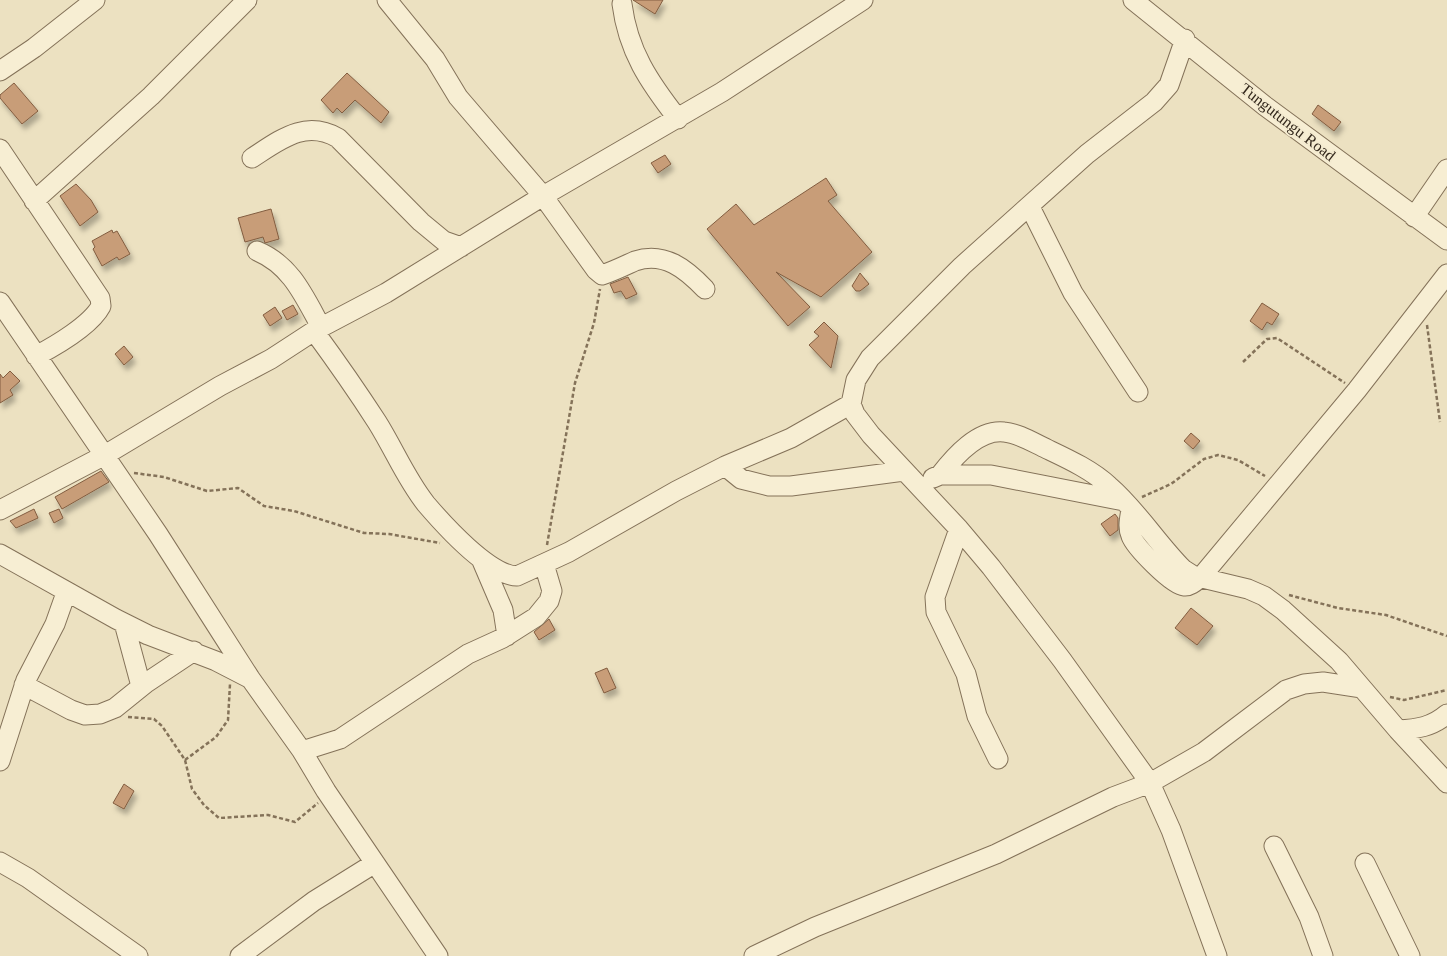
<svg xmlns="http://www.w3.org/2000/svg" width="1447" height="956" font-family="'Times New Roman',serif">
	<defs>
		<filter id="shadow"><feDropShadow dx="3" dy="5.5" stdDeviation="2.5" flood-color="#0004"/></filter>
	</defs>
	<rect width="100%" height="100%" fill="#ece1c1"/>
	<path fill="#c89d78" stroke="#825d40" filter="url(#shadow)" d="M633 0H663L655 14Z
		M347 73 389 112 381 123 355 100 342 113 337 108 333 113 321 100Z
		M14 83 38 111 22 124 0 98V95Z
		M1318 105 1341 122 1334 131 1312 114Z
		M665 155 671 164 658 173 651 163Z
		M826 178 837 195 828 201 872 252 821 297 776 272 810 307 788 326 707 229 736 204 754 225Z
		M76 184 91 200 98 212 80 226 60 196Z
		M271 209 279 239 265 243 263 237 245 242 238 218Z
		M112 230 113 233 117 231 130 254 119 260 117 257 102 266 93 249 95 247 92 241Z
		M860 273 869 284 860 291H856L852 286Z
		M628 277 637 294 626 299 621 291 614 293 610 284Z
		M1262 303 1279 314 1272 325 1267 322 1262 330 1250 321Z
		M293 305 298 314 287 320 282 311Z
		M275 307 282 318 270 326 263 315Z
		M824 322 838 336 831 368 809 345 819 336 814 332Z
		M124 346 133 357 124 365 115 354Z
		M10 371 20 381 10 390 13 395 0 403V374L3 378Z
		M1191 433 1200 441 1193 449 1184 441Z
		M101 471 109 482 62 509 55 497Z
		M34 509 38 518 16 528 10 521Z
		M59 509 63 518 54 523 49 513Z
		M1115 514 1118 518V530L1110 536 1101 524Z
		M1191 608 1213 626 1197 645 1175 628Z
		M549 619 555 630 539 640 534 632Z
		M607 668 616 688 604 693 595 673Z
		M124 784 134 791 124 809 113 803Z"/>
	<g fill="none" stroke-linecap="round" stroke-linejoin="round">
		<g stroke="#847259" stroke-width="21">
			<path id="minor" d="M387 0 435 59 458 97 543 196 596 270 602 275C614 271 624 266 635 261 664 251 686 269 705 289
				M1133 0 1265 106 1447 240
				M622 4C628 51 649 82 678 119
				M1185 39 1169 85 1154 102 1087 154 962 266 870 358 856 380 851 404 855 414 871 435 959 529 991 567 1062 660 1150 783 1171 830 1217 956
				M0 71 34 48 95 0
				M0 149 100 298 101 306C91 325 55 346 36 356
				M252 158C280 140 305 119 338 138L421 222 444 241 461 247
				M34 201 151 96 247 0
				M1030 207 1073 293 1138 392
				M1414 217 1447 169
				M257 251C291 265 304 296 321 327
				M0 302 158 534 250 678 302 751 326 791 438 956
				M314 331C336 361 357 391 377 422 394 449 406 479 426 504 444 525 489 575 517 576L569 552 676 491 725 466 791 438 851 404
				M725 466 741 479 769 486H791L904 471
				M940 475C954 457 978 429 1004 432 1018 433 1034 443 1047 449 1068 459 1092 470 1109 486 1137 510 1157 543 1183 569L1194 576 1248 589 1264 596 1283 610 1339 661 1398 730 1447 783
				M933 478 940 475H991L1124 501
				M1131 509C1130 517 1127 527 1131 536 1135 547 1172 585 1184 586 1190 587 1196 581 1201 577L1357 390 1447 274
				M0 510 105 455 220 386 271 359 314 331 386 293 543 196 722 92 863 0
				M959 529 935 597 936 612 966 674 977 716 998 759
				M0 554 116 619 148 635 216 661 249 678
				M482 561 503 610 507 636
				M124 623 141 686
				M24 685 71 710 85 715 100 714 115 708 146 683 194 651
				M1398 730C1417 729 1432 727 1447 714
				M302 751 340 739 468 654 503 638 536 617 549 601 552 591 544 564
				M0 761 26 680 55 624 66 593
				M1274 846 1309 917 1323 956
				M0 862 28 878 138 956
				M1365 863 1410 956
				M240 956 314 901 375 863
				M754 956 815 927 996 854 1113 797 1150 783 1204 752 1286 690 1304 684 1323 682 1362 688"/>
		</g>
		<path stroke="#847259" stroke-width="2.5" stroke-dasharray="4 2.5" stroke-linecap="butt" d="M1427 325 1440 422
			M1243 362 1267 339 1277 338 1345 383
			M134 473 164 477 207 491 238 488 264 506 294 511 364 533 389 534 440 543
			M1142 497 1171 484 1204 459 1218 455 1238 460 1265 476
			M547 545 575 383 594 323 600 289
			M1289 595 1338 608 1386 615 1447 636
			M1390 697 1404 700 1447 690
			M128 717 154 719 162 726 185 760 192 789 204 805 219 818 268 815 295 822 318 803
			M185 760 216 737 228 720 230 684"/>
		<use href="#minor" stroke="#f7eed3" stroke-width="19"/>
	</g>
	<g text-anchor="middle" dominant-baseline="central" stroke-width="4" stroke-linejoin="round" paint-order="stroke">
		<g font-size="16" fill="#34291d" stroke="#f4ebd0">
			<text transform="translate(1288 122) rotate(38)">Tungutungu Road</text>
		</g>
	</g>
</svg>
